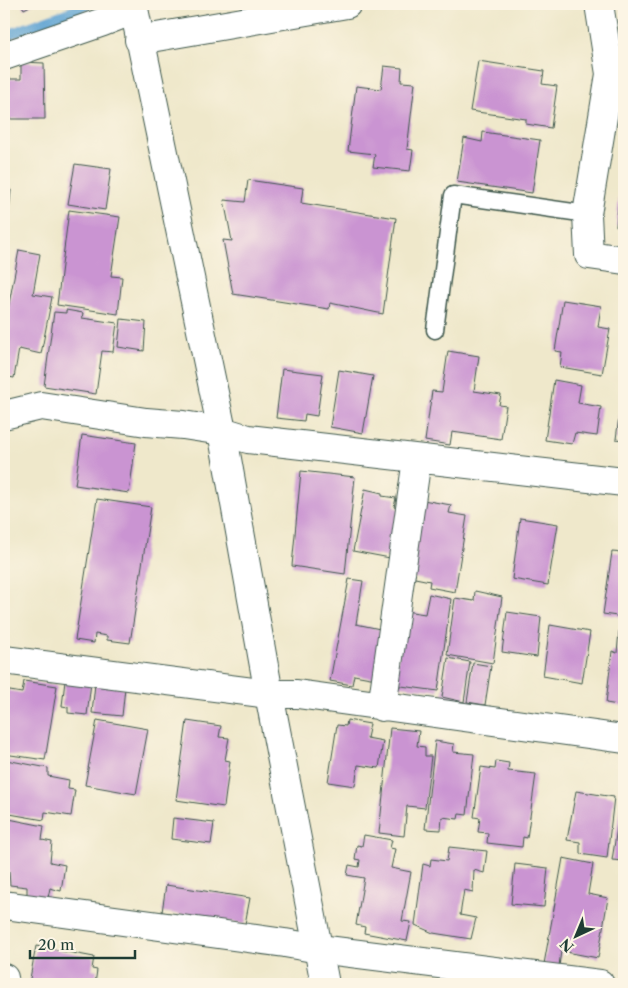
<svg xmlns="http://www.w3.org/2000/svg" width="628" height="988" font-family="'Libre Caslon Text',serif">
	<rect width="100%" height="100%" fill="#fcf5e5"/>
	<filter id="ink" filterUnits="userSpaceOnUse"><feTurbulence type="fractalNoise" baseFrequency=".02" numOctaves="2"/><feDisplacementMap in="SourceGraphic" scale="10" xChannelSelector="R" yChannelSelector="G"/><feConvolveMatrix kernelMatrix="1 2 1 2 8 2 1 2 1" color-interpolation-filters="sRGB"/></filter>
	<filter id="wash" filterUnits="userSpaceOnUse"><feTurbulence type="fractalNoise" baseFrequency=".0096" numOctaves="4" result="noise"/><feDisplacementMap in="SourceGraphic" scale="20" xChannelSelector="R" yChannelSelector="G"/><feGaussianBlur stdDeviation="1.12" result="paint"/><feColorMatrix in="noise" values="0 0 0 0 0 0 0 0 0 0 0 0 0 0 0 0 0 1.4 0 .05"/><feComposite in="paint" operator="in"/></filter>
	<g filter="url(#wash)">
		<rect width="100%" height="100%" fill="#efe8cb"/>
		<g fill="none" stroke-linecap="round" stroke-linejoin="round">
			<path stroke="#5da3d3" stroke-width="10" d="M4 36 86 6"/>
		</g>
		<g id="blocks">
			<path fill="#ca94d2" d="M21 4H34L24 9Z
				M478 61 544 71 542 84 557 86 551 128 526 124V119L470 111Z
				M21 62 44 63 45 119H4V79H21Z
				M384 66 402 68 401 82 415 83 407 149 413 150 410 171 373 167 375 154 348 151 356 86 381 89Z
				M483 132 540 140 532 193 457 182 464 138 482 142Z
				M75 164 111 169 105 210 68 204Z
				M622 171H624V227L616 226Z
				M248 180 303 188 301 203 396 218 383 314 330 303 329 309 233 294 223 240 232 241 224 200 245 202Z
				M4 189 11 190 8 224 4 223Z
				M69 210 120 217 111 276 122 277 118 314 57 305Z
				M19 250 40 254 33 294 52 297 41 354 19 349 14 378 4 376V331Z
				M563 300 601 306 598 327 610 329 602 374 560 367 562 352 555 351Z
				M66 310 83 313 82 318 117 323 113 352 102 351 96 394 44 386 54 312 66 313Z
				M121 319 146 322 144 351 118 347Z
				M448 351 479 356 474 391 501 395 499 405 506 406 501 439 452 432 450 445 425 441 432 391 442 392Z
				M282 369 323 374 317 416 305 414 304 421 276 418Z
				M339 370 373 376 363 433 330 427Z
				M554 380 581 385 578 403 601 407 597 436 575 433 572 444 545 440Z
				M623 387H624V440L616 439Z
				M82 435 136 443 129 493 75 485Z
				M301 471 355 477 345 574 292 566Z
				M365 489 382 493V496L396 498 394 507 400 509 390 558 353 551Z
				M97 499 151 507 130 643 107 640V636L95 634 94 643 75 640Z
				M423 500 451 505 449 513 467 516 455 592 429 587 430 581 410 577Z
				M520 518 558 524 548 585 512 579Z
				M612 552 624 553V617L603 614Z
				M349 579 363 581 356 624 380 629 376 679 354 675 352 685 330 681Z
				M475 591 502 597 493 663 447 655 455 598 474 601Z
				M429 594 451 599 438 691 394 685 405 611 425 614Z
				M507 612 541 617 537 657 502 652Z
				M550 625 590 632 582 683 543 676Z
				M619 631H624V706L606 703 612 651 617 653Z
				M448 658 470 662 464 702 442 697Z
				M473 663 491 666 485 705 467 702Z
				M24 681 57 686 45 760 4 754V690L22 693Z
				M65 681 91 683 87 715 68 713V707L62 706Z
				M95 684 125 688 122 716 92 713Z
				M97 720 148 729 136 794 85 785Z
				M347 720 370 724 367 738 383 741 379 768 358 765 355 786 328 782 337 725 346 726Z
				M187 721 221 726 219 737 229 738 225 760 230 761 224 807 176 800Z
				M390 728 419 731 417 746 425 747V756H431L425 808 407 806 404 836 379 833Z
				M435 741 454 744 453 752 474 754 467 815 459 814 458 819 442 817 441 830 425 829Z
				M6 760 48 768V776L69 780 68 789 75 790 71 816 45 812 44 820 4 813V770Z
				M496 761 509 763 508 771 536 774 527 838 523 837 522 847 487 843 488 833 478 832 480 818 474 817 481 767 495 769Z
				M623 790H624V861L612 860Z
				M576 791 614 797 607 858 580 854V842L567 840Z
				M4 818 44 826 42 840 52 842 50 862 65 865 61 891 50 888 48 898 27 895V887L10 885 9 871 4 867Z
				M173 818 214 823 211 844 171 839Z
				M364 835 392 840 390 848 395 849 391 868 411 872 402 921 411 922 407 941 364 933 365 927 356 925 364 878 347 875 349 865 359 867 360 860 355 859 357 845 362 846Z
				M449 847 487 851 484 873 474 870 473 892 464 890 460 915 476 918 471 939 433 933 415 925 423 864 430 866 431 859 447 861Z
				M563 858 593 864 588 894 608 898 598 958 561 951 559 966 544 964Z
				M515 864 548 868 544 907 511 904Z
				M166 885 250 898 245 924 162 912Z
				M36 946 94 957 92 969 97 970 95 984H29Z"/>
		</g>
	</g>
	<g filter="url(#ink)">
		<use href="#blocks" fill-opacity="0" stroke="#3e574b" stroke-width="1"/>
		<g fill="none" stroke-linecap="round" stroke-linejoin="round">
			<g stroke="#3e574b" stroke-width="19">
				<path id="lane" d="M435 330 453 195 587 214"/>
			</g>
			<g stroke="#3e574b" stroke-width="30">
				<path id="street" d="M599 4 610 74 587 214 589 255 624 260
					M4 56 103 22 134 10
					M4 415 41 406 146 422 183 425 222 431 248 439 624 482
					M4 660 269 694H297L624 739
					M382 707 417 459
					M4 905 285 943 319 949 600 984
					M4 978 5 984"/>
			</g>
			<g stroke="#3e574b" stroke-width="30">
				<path id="secondary" d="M133 4 222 431 269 694 325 984
					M139 40 347 4"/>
			</g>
			<use href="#lane" stroke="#fff" stroke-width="16"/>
			<use href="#street" stroke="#fff" stroke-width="28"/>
			<use href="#secondary" stroke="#fff" stroke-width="28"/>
		</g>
	</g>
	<rect width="628" height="988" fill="none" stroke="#fcf5e5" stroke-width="20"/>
	<g transform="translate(576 936) rotate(224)" stroke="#fcf5e5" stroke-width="4" paint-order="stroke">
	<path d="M0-4L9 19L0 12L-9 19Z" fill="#1f3d34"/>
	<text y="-8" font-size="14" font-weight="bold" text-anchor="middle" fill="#1f3d34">N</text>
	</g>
	<path d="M30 950v8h105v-8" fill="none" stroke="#1f3d34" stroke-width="2.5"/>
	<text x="38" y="950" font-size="15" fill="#1f3d34" stroke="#fcf5e5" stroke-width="4" paint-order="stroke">20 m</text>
</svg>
